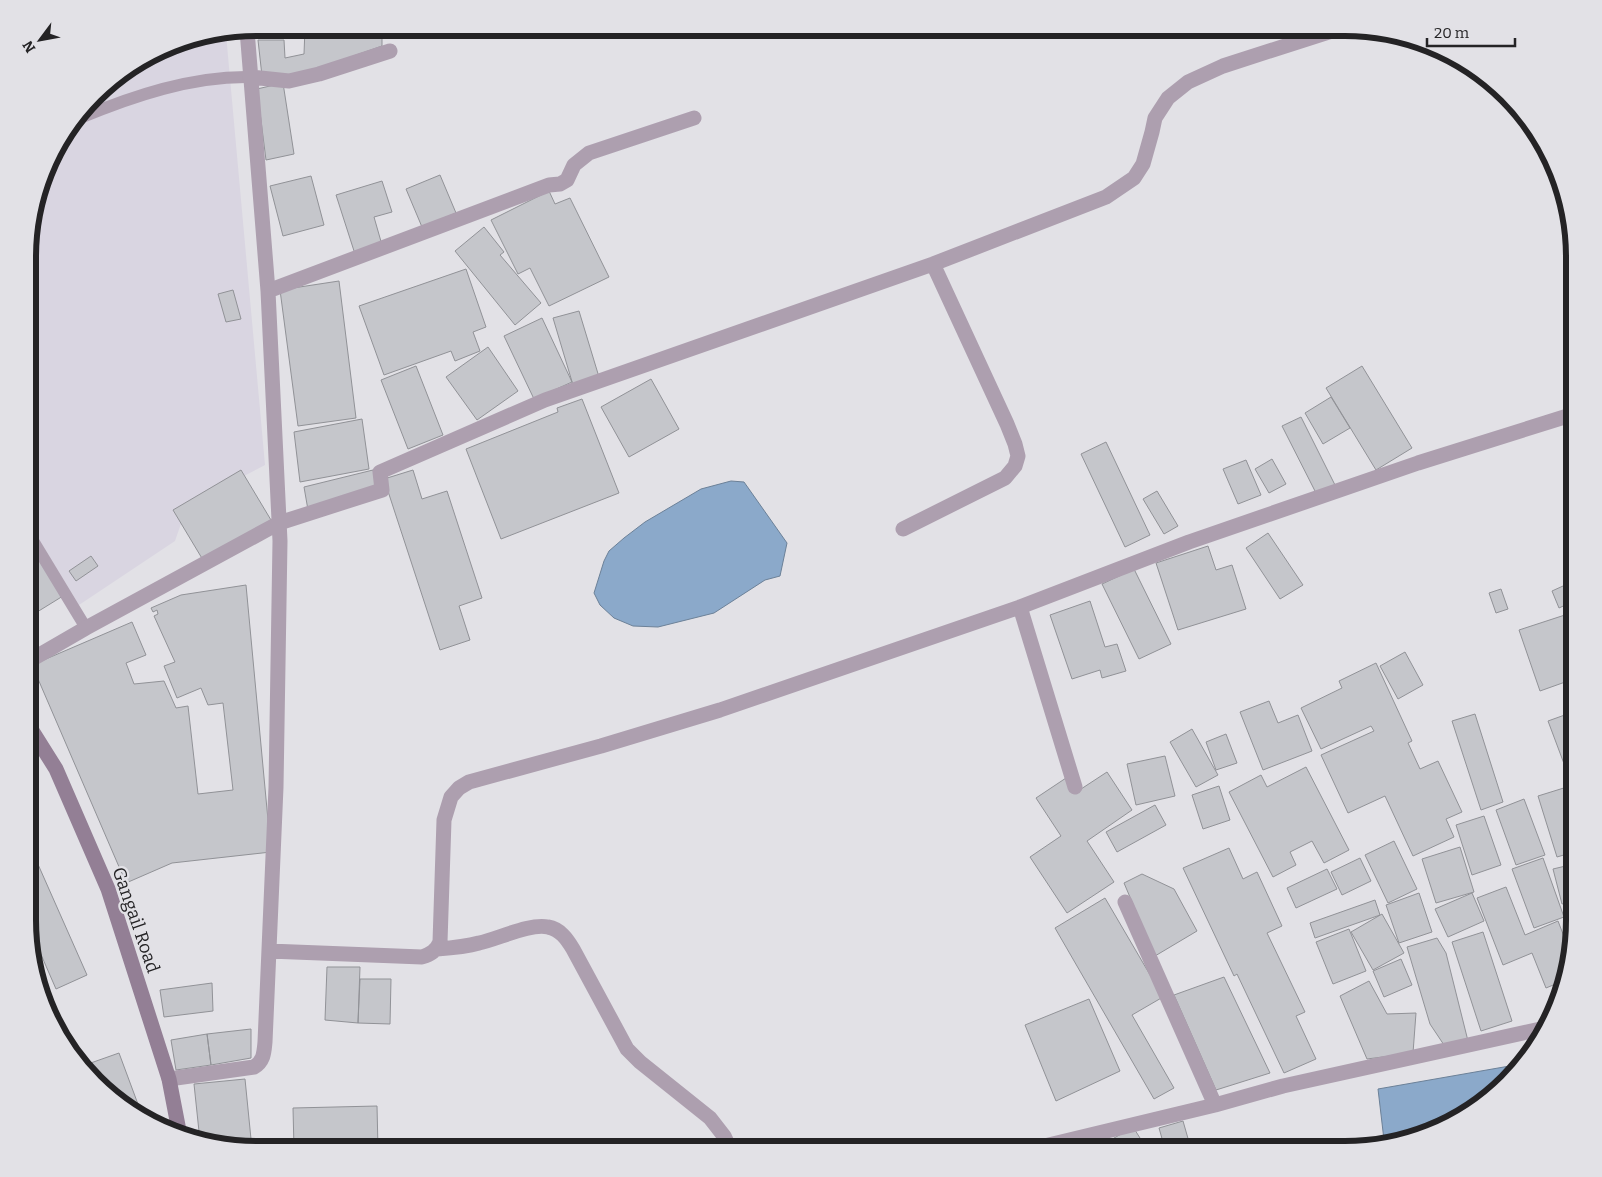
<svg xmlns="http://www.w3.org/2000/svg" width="1602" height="1177" font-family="Bitter,serif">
	<rect width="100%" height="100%" fill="#e2e1e6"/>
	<path fill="#d9d5e1" d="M226 34 265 465 187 506 175 541 79 605 29 524V227L51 155 106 85 170 45Z"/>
	<path fill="#8ba9ca" stroke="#6c8198" d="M731 481 744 482 787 543 780 576 765 580 714 613 658 627 633 626 614 618 600 605 594 593 604 561 609 551 624 538 645 522 701 489Z
		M1521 1064 1447 1126 1384 1140 1378 1089Z"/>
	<path fill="#c5c6cb" stroke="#919297" d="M305 28H382V46L294 77 262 76 258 40H284L285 58 304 54Z
		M283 83 294 154 266 160 257 89Z
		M440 175 456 213 422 227 406 189Z
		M311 176 324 225 283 236 270 186Z
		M382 181 392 212 374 217 382 245 355 254 336 195Z
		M549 191 555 204 570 198 609 277 549 306 530 268 518 274 491 220Z
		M484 227 504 252 500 255 541 303 515 325 455 251Z
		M466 269 486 327 473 332 480 351 455 361 451 351 384 375 359 306Z
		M339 281 356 418 298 426 280 290Z
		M233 290 241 319 226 322 218 294Z
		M579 311 599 377 573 385 553 318Z
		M542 318 572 382 534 399 504 336Z
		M488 347 518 391 477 420 446 377Z
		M416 366 443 435 408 449 381 380Z
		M1362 366 1412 448 1376 470 1326 388Z
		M651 379 679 429 629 457 601 407Z
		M1331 397 1350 428 1323 444 1305 413Z
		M582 399 619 493 501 539 466 449 558 412 557 408Z
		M1301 417 1335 485 1316 493 1282 426Z
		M362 419 369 469 300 482 294 432Z
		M1106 442 1150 535 1125 547 1081 454Z
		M1272 459 1286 484 1269 493 1255 469Z
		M1246 460 1261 495 1238 504 1223 469Z
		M241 470 271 520 203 560 173 510Z
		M373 470 377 487 308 510 304 487Z
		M413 470 422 499 447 491 482 598 459 606 470 640 440 650 384 479Z
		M1157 491 1178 526 1164 534 1143 499Z
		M1268 533 1303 585 1280 599 1246 548Z
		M1208 546 1216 570 1232 565 1246 609 1178 630 1156 563Z
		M35 553 63 596 29 617V557Z
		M91 556 98 566 76 581 69 571Z
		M1134 569 1171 644 1139 659 1102 584Z
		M1574 581V601L1559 608 1552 591Z
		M246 585 271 852 172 863 126 883 32 665 132 622 146 655 126 663 134 684 164 681 176 708 188 706 198 794 233 790 223 703 208 705 201 688 177 698 164 666 175 662 154 616 158 614 157 610 153 612 151 608 181 595Z
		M1501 589 1508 609 1496 613 1489 593Z
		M1090 601 1105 647 1117 644 1126 671 1102 678 1100 670 1072 679 1050 615Z
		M1574 612V685L1569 687 1568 681 1540 691 1519 630Z
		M1405 652 1423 685 1398 699 1380 666Z
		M1376 663 1412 741 1408 743 1420 769 1438 761 1462 812 1446 819 1454 837 1413 856 1385 796 1348 813 1321 755 1374 731 1371 726 1321 749 1301 708 1342 688 1339 681Z
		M1269 701 1278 723 1298 715 1312 751 1263 770 1240 712Z
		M1573 712 1574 716V766L1566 769 1548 721Z
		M1475 714 1503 802 1481 810 1452 721Z
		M1192 729 1218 775 1196 787 1170 742Z
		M1226 734 1237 763 1216 770 1206 742Z
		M1165 756 1175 796 1136 805 1127 764Z
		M1306 767 1349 850 1324 863 1312 841 1290 852 1296 865 1273 877 1229 792 1261 775 1267 787Z
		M1107 772 1132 810 1087 841 1114 882 1067 913 1030 857 1061 836 1036 798 1069 776 1078 791Z
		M1219 786 1230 820 1203 829 1192 795Z
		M1567 787 1574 810V852L1557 857 1538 796Z
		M1524 799 1545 855 1516 865 1496 810Z
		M1155 805 1166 825 1117 852 1106 832Z
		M1484 816 1501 865 1472 875 1456 825Z
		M1394 841 1417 889 1388 903 1365 855Z
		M29 844 87 975 56 989 29 927Z
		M1460 847 1474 892 1436 903 1422 859Z
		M1229 848 1243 879 1257 872 1282 926 1267 933 1305 1012 1296 1016 1316 1059 1284 1073 1237 974 1234 976 1183 868Z
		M1360 858 1371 881 1342 895 1331 872Z
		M1543 858 1564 917 1534 928 1512 869Z
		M1574 864V901L1562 904 1553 869Z
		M1327 869 1337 889 1296 908 1287 888Z
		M1142 874 1174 889 1197 931 1155 956 1124 883Z
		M1506 887 1525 935 1558 921 1570 952 1563 981 1546 988 1532 953 1503 965 1477 898Z
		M1419 893 1432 932 1399 943 1386 905Z
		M1472 893 1484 921 1448 937 1435 909Z
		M1105 898 1163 997 1132 1015 1174 1088 1154 1099 1055 928Z
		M1375 900 1380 915 1315 938 1310 923Z
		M1382 914 1404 953 1373 970 1351 932Z
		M1349 929 1366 971 1333 984 1316 942Z
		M1483 932 1512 1021 1481 1031 1452 942Z
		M1437 938 1446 953 1468 1041 1444 1045 1430 1024 1407 947Z
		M29 941 74 1053 58 1034 29 950Z
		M1401 959 1412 985 1384 997 1373 971Z
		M327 967H360L358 1023 325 1020Z
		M1224 977 1270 1073 1216 1090 1174 995Z
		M360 979H391L390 1024 358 1023Z
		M1369 981 1387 1014 1416 1013 1413 1053 1367 1059 1340 996Z
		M212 983 213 1011 164 1017 160 990Z
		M1089 999 1120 1071 1056 1101 1025 1025Z
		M251 1029V1058L211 1065 207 1034Z
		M207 1034 211 1065 176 1070 171 1040Z
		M119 1053 142 1115 117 1102 85 1065Z
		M245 1079 252 1149H242L200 1141 194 1084Z
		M377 1106 378 1149H294L293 1108Z
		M1183 1121 1191 1149H1165L1159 1128Z
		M1133 1127 1147 1149H1098L1097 1148Z"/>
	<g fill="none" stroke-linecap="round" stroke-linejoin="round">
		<path stroke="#ad9faf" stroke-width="12" d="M80 118C133 96 192 76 250 77
			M29 534 86 628"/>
		<path stroke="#ad9faf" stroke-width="15" d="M250 77 289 81 319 74 390 51
			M268 291 549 185 560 184 567 180 574 165 589 153 694 118
			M903 529 1005 478 1015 466 1018 456 1015 444 1007 424 933 264
			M1020 607 1075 787
			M29 661 86 628 279 523 382 490 380 472 545 400 933 264 1106 197 1134 178 1143 164 1152 132 1155 118 1168 98 1188 82 1223 66 1341 28
			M1125 902 1215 1105
			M437 949C451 948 465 947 479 943 498 939 530 923 548 927 560 929 567 939 573 949L627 1049 640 1062 710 1118 724 1136 730 1149
			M269 951 422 957C431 954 436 951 440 942L444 820 451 797 459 788 469 782 601 746 720 710 1020 607 1189 542 1418 463 1574 414
			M169 1079 254 1067C264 1061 264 1052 265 1042L276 787 280 541 268 291 247 30
			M1032 1149 1215 1105 1283 1086 1545 1028"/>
		<path stroke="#937f95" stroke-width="15" d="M29 726 56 769 108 889 169 1079 180 1136"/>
	</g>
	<g text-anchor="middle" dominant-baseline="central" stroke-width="4.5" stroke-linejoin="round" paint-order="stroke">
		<g font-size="18" fill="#242325" stroke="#e2e1e6">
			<text transform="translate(136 920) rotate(71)">Gangail Road</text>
		</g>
	</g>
	<path d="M0 0H1602V1177H0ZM257 36H1345A221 221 0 0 1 1566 257V920A221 221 0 0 1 1345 1141H257A221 221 0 0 1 36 920V257A221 221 0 0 1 257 36Z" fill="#e2e1e6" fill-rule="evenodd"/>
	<path fill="none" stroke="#242325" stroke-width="6" d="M257 36H1345A221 221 0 0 1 1566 257V920A221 221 0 0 1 1345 1141H257A221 221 0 0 1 36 920V257A221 221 0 0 1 257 36Z"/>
	<g transform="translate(40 40) rotate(238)" stroke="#e2e1e6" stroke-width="4" paint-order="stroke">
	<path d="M0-4L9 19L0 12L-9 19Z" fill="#242325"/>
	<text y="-8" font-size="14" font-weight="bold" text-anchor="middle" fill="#242325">N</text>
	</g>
	<path d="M1427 38v8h88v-8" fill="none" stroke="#242325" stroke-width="2.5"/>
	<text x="1434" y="38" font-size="15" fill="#242325" stroke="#e2e1e6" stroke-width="4" paint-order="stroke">20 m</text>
</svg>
